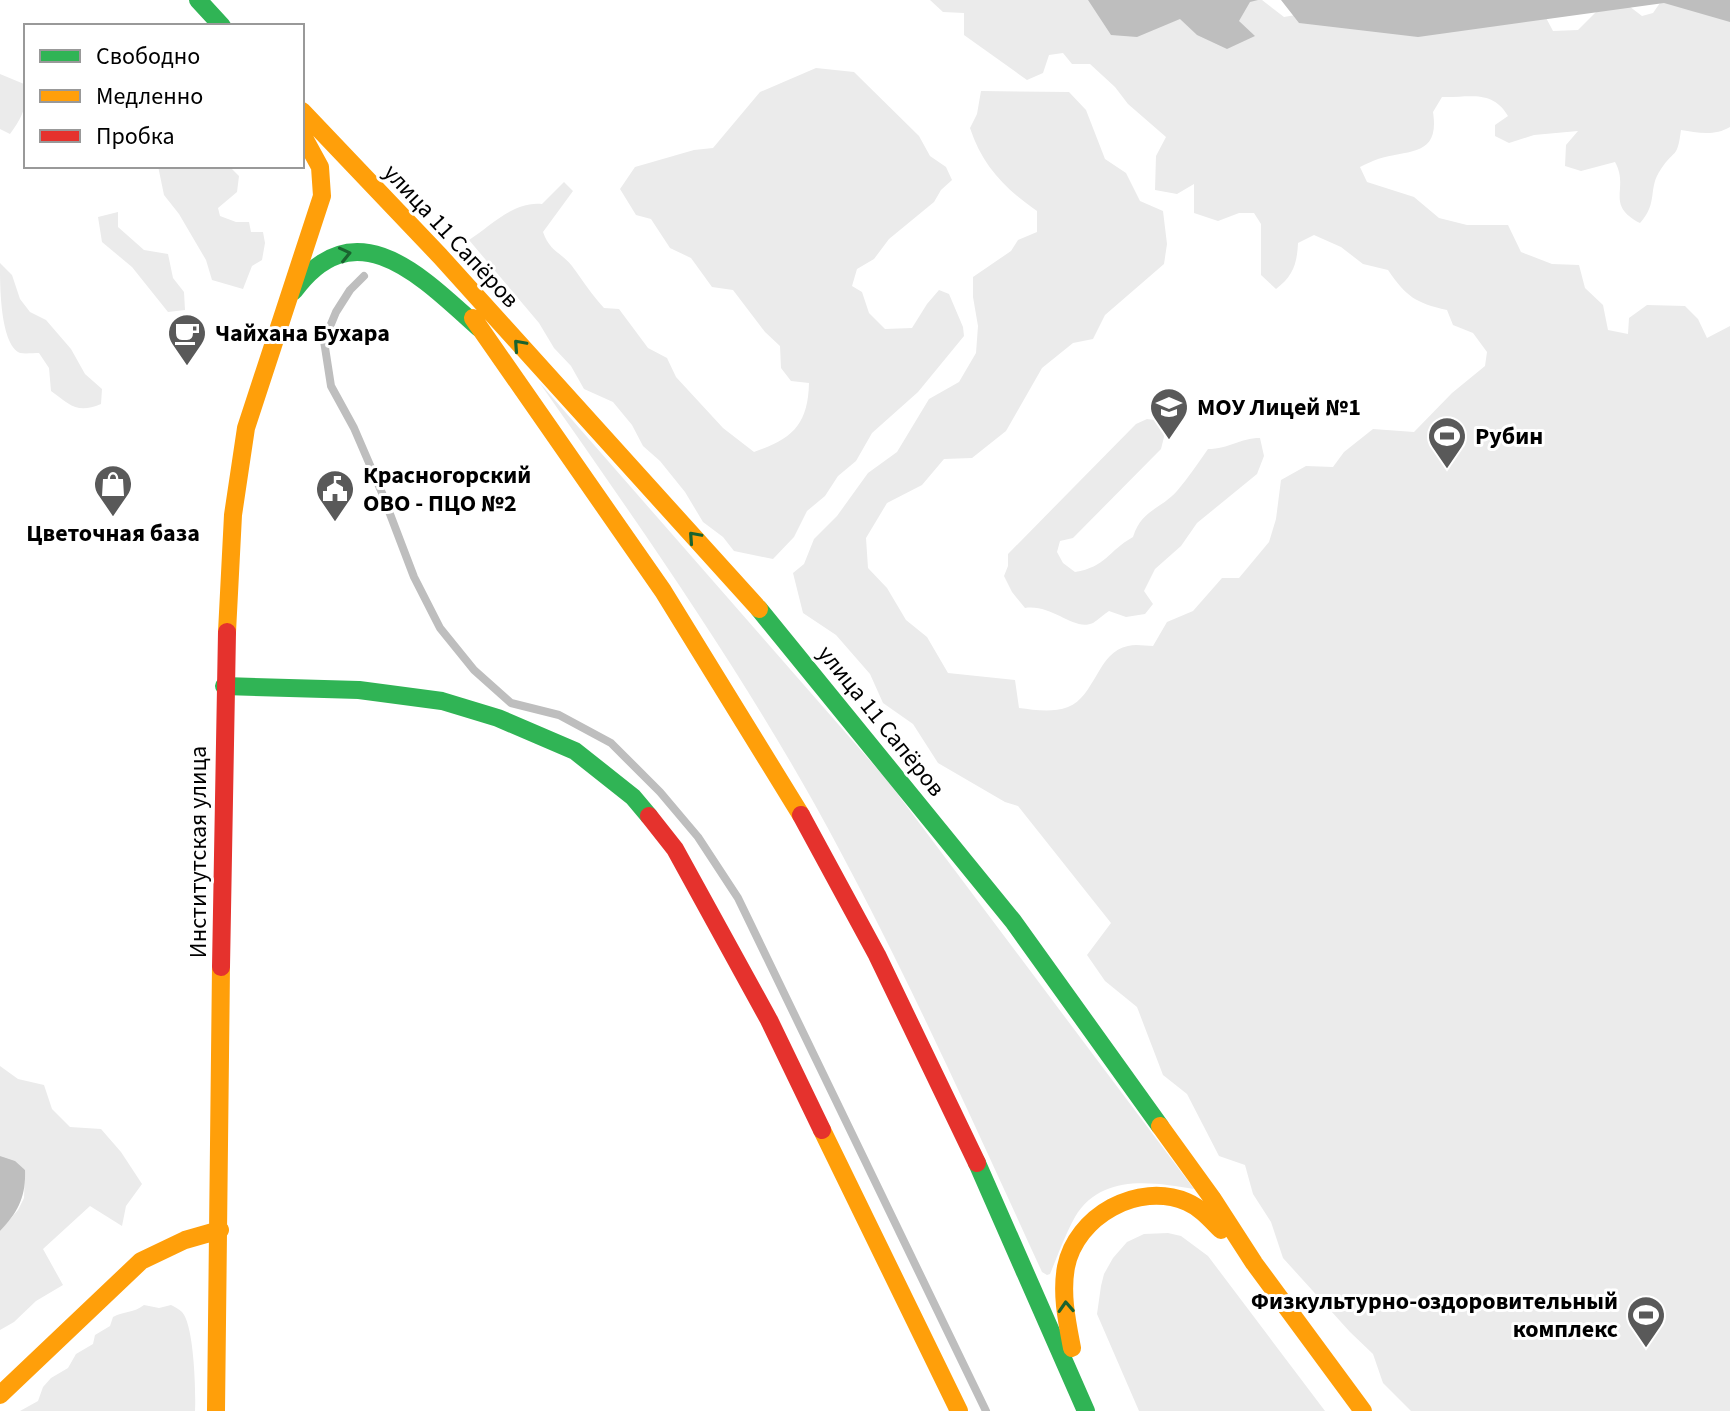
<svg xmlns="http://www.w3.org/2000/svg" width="1730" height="1411" font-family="'Source Sans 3',sans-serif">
	<rect width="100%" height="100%" fill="#fff"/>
	<path fill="#ebebeb" d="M930 0H1262L1284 17 1313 12 1544 14 1553 31 1578 30 1599 9 1625 3 1642 16 1653 13 1662 0 1730 15V127C1715 136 1698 133 1681 130 1677 160 1675 148 1661 169 1647 189 1659 202 1640 223 1604 204 1630 189 1615 162L1581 171 1565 166 1566 145 1578 131 1534 135 1509 143 1495 136V125L1508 116C1492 89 1469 98 1442 97L1433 112C1440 157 1409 149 1378 159 1372 161 1366 164 1360 167L1367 182 1414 197 1439 218 1467 225H1508L1521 252 1552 264 1579 265 1585 288 1603 305 1608 330 1628 334 1629 318 1647 305 1685 306 1698 319 1707 338 1730 326V1411H1411L1383 1383 1373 1354 1350 1332 1283 1258 1271 1222 1253 1194 1245 1165 1219 1156 1187 1094 1163 1075 1137 1007 1105 981 1087 955 1111 923 1018 806 1005 802 938 763 913 724 883 703 870 674 836 635 803 613 793 573 804 564 814 539 837 516 868 473 897 452 929 399 959 382 976 353 978 326 973 297V277L1011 251 1018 240 1037 232V211C1005 189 982 165 970 128L977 114 981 91 1069 92 1086 110 1105 159 1126 173 1140 201 1163 211 1167 244 1164 264 1105 315 1093 339 1073 343 1042 368 1006 431 972 458 944 459 922 485 887 503 866 538 868 568 887 588 906 620 927 637 948 673 1015 680 1019 708C1035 710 1052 713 1068 707 1095 697 1098 651 1128 646 1136 644 1145 646 1153 646L1167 622 1193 611 1222 578H1239L1269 542 1276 519 1281 480 1306 466 1333 467 1344 452 1373 429 1414 432 1452 393 1485 366 1487 352 1473 333 1453 325 1447 310C1415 303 1406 296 1388 270L1363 264 1341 247 1314 235 1298 243C1297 264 1293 276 1276 289L1261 275V224L1254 213H1239L1218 221 1194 213V184L1177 194 1155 190 1156 156 1166 137 1128 104 1115 87 1090 64H1072L1063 53 1049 55 1043 73 1027 80 964 35V13L943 12Z
		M816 68 854 72 919 136 930 156 946 167 952 180 941 190 934 202 889 239 874 259 857 269 852 286 862 292 869 313 885 329 912 328 927 304 939 290 949 294 963 327 964 336 918 392 872 433 856 461 838 476 825 496 807 511 794 537 773 559 734 551 723 537 703 522 685 492 660 461 643 446 632 425 613 402 584 389 571 366 554 348 539 323 469 240C492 225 514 201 542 204L564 182 573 191 543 232C550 252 561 252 572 266 583 281 592 295 604 308L619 309 648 348 667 358 676 377 723 428 754 452C792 439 808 425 809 383L791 381 781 368 780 346 765 332 733 290 712 287 691 258 670 248 651 219 636 215 620 189 635 167 694 150 713 148 760 92Z
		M0 74 24 84C29 104 22 118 10 134L0 129Z
		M158 166H229L239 176 237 192 218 208 220 216 236 222H249L251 232H263L265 243 262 260 252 266 243 289 212 280 206 260 196 243 179 214 164 195Z
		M118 212V227L144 250 168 254 173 278 184 292 185 310 168 312 132 267 102 242 98 217Z
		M0 263 12 275 20 299 30 312 46 320 71 349 85 374 102 389 101 404C77 414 70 405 51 391L49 368 39 353C34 353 25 354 20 353 0 344 0 285 0 263Z
		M539 382 887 780 1194 1189C1153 1182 1101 1173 1075 1217 1065 1235 1058 1255 1050 1274L1047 1275 1042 1272C970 1115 899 956 814 803 732 657 635 519 539 382Z
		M1147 419 1162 421 1164 437 1161 449 1073 538 1060 541 1057 552 1063 563 1075 572C1106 567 1108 551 1133 537 1142 509 1160 510 1177 491 1188 478 1198 463 1208 449 1229 449 1240 438 1260 438L1264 456 1257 474 1197 523 1181 546 1155 569 1144 591 1153 604 1145 614 1126 617 1109 611C1104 614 1098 620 1093 623 1074 632 1053 604 1025 608L1012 592 1004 576 1008 566V554L1136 424Z
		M0 1066 18 1079 44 1085 52 1109 70 1127 101 1129 121 1152 142 1184 126 1206 122 1226 90 1206 43 1249 63 1285 36 1301 14 1322 0 1330V1231L18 1210 24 1198 25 1170 0 1156Z
		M1168 1233 1181 1236 1208 1256 1325 1411H1139L1097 1314 1101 1286 1104 1274 1113 1258 1127 1242 1144 1234Z
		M144 1305 159 1308 171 1305C175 1307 179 1309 182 1312 194 1324 196 1392 195 1411H20L38 1401 43 1387 51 1378 68 1368 76 1354 93 1344 95 1335 110 1326 113 1317C124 1311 134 1313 144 1305Z"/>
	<path fill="#bebebe" d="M1088 0H1258L1250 2 1239 21 1255 36 1227 49 1197 35 1180 19 1137 37 1111 35Z
		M1281 0H1730V22L1664 3 1418 37 1299 23Z
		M0 1156 15 1161 25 1170C26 1197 18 1212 0 1231Z"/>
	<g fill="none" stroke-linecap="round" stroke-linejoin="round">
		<path stroke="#bebebe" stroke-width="8" d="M364 276 350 290 336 312 324 341 331 386 354 428 382 493 414 577 440 628 474 670 511 703 559 715 611 743 660 792 698 837 738 898 986 1411"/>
		<path stroke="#30b455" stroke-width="18" d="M198 0 222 26
			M294 291C356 206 424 279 479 328
			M759 609 1013 921 1160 1126
			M224 686 359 690 442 701 498 718 575 751 633 797 649 816
			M977 1163 1086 1411"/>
		<path stroke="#ff9f0a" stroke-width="18" d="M302 111 440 256 759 609
			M473 318 663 591 801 815
			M227 632 233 515 246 428 322 196 320 167 302 134
			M1160 1126 1212 1198 1254 1263 1363 1411
			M822 1130 959 1411
			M1072 1348C1067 1322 1061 1294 1066 1267 1076 1216 1138 1181 1187 1202 1201 1208 1211 1220 1221 1230
			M0 1395 141 1261 185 1240 220 1230
			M216 1411 221 967"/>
		<path stroke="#e5322d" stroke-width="18" d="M801 815 877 955 977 1163
			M649 816 675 849 769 1020 822 1130
			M221 967 227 632"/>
	</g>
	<defs><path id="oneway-chevron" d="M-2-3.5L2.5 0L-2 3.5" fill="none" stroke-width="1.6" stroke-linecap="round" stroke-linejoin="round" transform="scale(2)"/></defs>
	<g stroke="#1a632f">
		<use href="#oneway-chevron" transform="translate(345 254) rotate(-13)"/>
		<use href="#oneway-chevron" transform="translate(519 345) rotate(-132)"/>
		<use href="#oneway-chevron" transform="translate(694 537) rotate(-132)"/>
		<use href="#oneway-chevron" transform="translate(1066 1307) rotate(-93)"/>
	</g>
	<defs>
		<g id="cafe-pin" transform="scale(2)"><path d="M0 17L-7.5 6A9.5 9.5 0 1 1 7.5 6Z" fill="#595959" stroke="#fff"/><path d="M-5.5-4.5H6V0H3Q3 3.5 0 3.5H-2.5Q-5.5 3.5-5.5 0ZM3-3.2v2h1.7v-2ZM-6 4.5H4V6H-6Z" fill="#fff"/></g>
		<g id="school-pin" transform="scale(2)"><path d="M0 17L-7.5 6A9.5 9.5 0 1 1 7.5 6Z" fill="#595959" stroke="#fff"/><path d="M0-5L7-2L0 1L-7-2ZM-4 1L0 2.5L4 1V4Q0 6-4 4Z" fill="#fff"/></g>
		<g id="stadium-pin" transform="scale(2)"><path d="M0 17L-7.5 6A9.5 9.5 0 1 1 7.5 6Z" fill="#595959" stroke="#fff"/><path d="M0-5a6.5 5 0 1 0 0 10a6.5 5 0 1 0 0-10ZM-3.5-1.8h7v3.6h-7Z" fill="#fff"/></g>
		<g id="shop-pin" transform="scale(2)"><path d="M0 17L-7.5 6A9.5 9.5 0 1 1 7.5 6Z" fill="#595959" stroke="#fff"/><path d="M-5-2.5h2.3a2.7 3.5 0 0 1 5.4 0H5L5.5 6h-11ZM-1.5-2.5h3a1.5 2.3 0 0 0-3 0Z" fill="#fff"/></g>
		<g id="civic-pin" transform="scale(2)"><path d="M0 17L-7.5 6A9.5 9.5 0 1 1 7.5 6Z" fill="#595959" stroke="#fff"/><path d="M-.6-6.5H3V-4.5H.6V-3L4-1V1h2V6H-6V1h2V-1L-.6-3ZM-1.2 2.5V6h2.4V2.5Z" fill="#fff"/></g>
	</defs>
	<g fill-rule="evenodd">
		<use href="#cafe-pin" x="187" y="333"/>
		<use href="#school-pin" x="1169" y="407"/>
		<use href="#stadium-pin" x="1447" y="436"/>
		<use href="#shop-pin" x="113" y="484"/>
		<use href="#civic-pin" x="335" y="489"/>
		<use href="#stadium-pin" x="1646" y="1315"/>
	</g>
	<g text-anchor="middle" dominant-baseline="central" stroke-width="6" stroke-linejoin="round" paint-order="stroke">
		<g font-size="24" fill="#000" stroke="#fff">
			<text transform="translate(451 236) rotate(47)">улица 11 Сапёров</text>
			<text transform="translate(881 721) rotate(51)">улица 11 Сапёров</text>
			<text transform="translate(198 852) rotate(-90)">Институтская улица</text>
		</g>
		<g font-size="24" font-weight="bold" fill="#000" stroke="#fff" text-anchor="start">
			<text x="215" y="333">Чайхана Бухара</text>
			<text x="1197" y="407">МОУ Лицей №1</text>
			<text x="1475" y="436">Рубин</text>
			<text x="363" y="475">Красногорский<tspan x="363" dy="28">ОВО - ПЦО №2</tspan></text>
			<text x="113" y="533" text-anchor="middle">Цветочная база</text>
			<text x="1618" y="1301" text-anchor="end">Физкультурно-оздоровительный<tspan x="1618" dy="28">комплекс</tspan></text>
		</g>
	</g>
	<rect x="24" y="24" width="280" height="144" fill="#ffffff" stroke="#999999" stroke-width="2"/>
	<rect x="40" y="50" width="40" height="12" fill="#30b455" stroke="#999999" stroke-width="2"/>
	<text x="96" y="64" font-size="24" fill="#000000">Свободно</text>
	<rect x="40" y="90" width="40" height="12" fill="#ff9f0a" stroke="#999999" stroke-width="2"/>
	<text x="96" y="104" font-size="24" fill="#000000">Медленно</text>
	<rect x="40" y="130" width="40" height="12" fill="#e5322d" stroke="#999999" stroke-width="2"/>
	<text x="96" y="144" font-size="24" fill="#000000">Пробка</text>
</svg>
